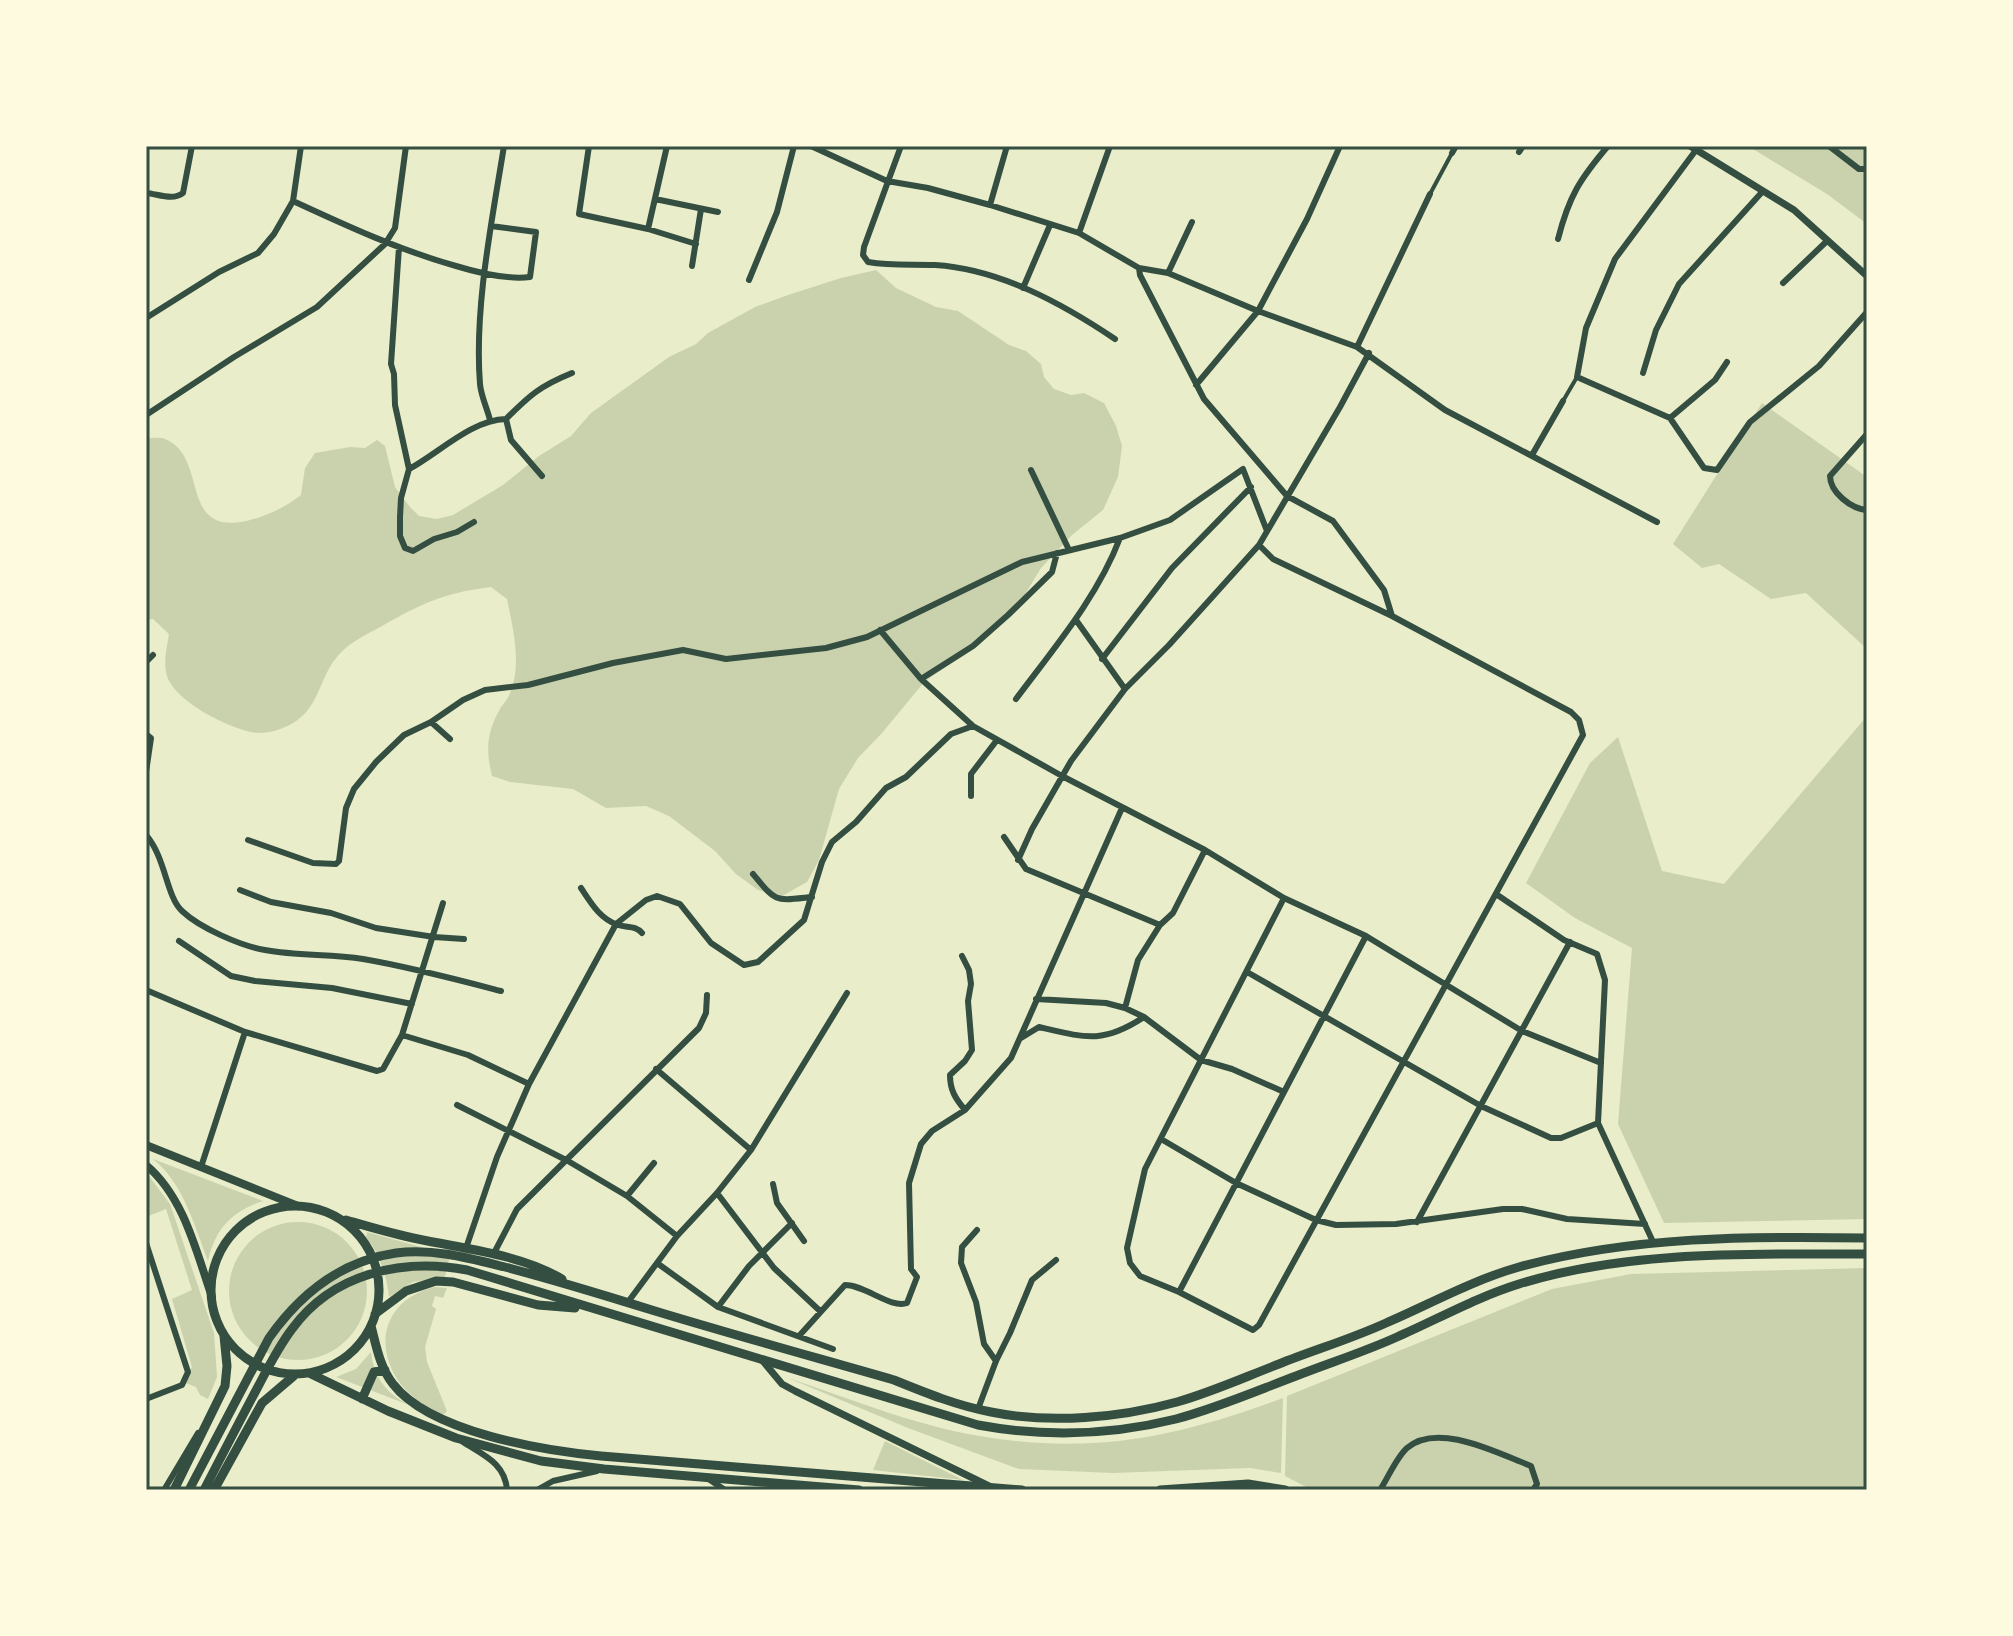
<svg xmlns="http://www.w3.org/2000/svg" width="2013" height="1636" font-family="'Alegreya Sans',sans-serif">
	<rect width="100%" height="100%" fill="#e9edc9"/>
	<path fill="#cad2ad" d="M1748 146H1867V224L1827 194Z
		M876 270 896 288 936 307 958 311 1009 345 1026 351 1041 364 1044 377 1054 389 1071 395 1084 393 1104 403 1116 426 1122 446 1118 477 1103 510 1072 535 1041 568 1024 596 979 645 925 681 882 733 858 758 839 789 819 860 807 882 782 896 758 890 736 874 715 851 669 816 646 806 606 808 573 789 510 782 492 776C486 750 486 734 500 709 503 704 508 699 510 693 522 665 513 628 507 599L491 587C443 593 423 603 382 626 364 636 345 644 333 662 319 683 317 709 293 723 283 729 271 733 258 733 233 731 175 702 167 676 163 662 167 647 169 634L153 619 146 620V439C151 438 160 437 165 439 209 456 178 536 246 521 267 516 284 508 301 495L305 468 315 453 350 447 365 448 377 440 385 446 395 487 410 507 419 516 437 519 453 515 503 485 539 456 571 436 591 413 669 357 696 344 708 333 755 307 788 295 841 278Z
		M1762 403 1867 477V649L1806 593 1771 599 1719 564 1702 568 1673 544Z
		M1867 716V1219L1664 1223 1618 1124 1632 948 1575 918 1526 883 1590 763 1618 737 1662 871 1724 884Z
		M153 1159 263 1201C232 1211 215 1229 208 1261 194 1225 184 1184 153 1159Z
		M146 1172 170 1204 214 1333 217 1377 208 1399 200 1395 196 1387 183 1382 192 1367 172 1299 192 1290 166 1209 146 1217Z
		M229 1291a69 69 0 1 1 138 0a69 69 0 1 1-138 0Z
		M367 1232 450 1255 445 1277 413 1282 389 1297C387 1276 379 1253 366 1237Z
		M1867 1268V1490H1312L1285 1476 1287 1396 1552 1289 1631 1274Z
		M435 1287 447 1288 443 1298 435 1296 432 1306 436 1309 425 1347 427 1362 447 1411 441 1417C424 1405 404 1393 394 1374 373 1334 392 1297 435 1287Z
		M371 1352C374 1378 386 1393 409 1405L336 1377 356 1369Z
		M788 1378C852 1399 918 1427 986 1437 1095 1455 1181 1436 1283 1398L1281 1473 1250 1468 1113 1473 1019 1469 908 1428Z
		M885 1441 963 1480 873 1470Z"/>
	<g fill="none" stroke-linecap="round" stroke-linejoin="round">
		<path stroke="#344e41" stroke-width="4" d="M1430 194 1452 153
			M1563 401 1577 377"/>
		<path stroke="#344e41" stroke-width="6" d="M589 146 579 214 648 229 696 244
			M811 146 887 181 928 188 990 205 1079 233 1139 268 1140 275 1204 399 1287 496 1333 521 1384 590 1392 616
			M901 146 864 247 863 255 868 262C891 266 912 264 935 265 1000 269 1063 304 1115 339
			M1829 146 1859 169H1867
			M1696 150 1615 259 1586 328 1577 377 1670 418 1704 468 1717 470 1750 422 1819 366 1867 312
			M1519 152 1523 146
			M1452 153 1456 146
			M146 193C158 194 173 201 183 193L192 146
			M655 199 718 212
			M293 201C347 226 399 250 456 266 479 273 506 280 530 277L536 232 491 226
			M990 205 1007 146
			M648 229 667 146
			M1079 233 1110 146
			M1558 239C1569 196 1580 179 1608 146
			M399 247 391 364 394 374 395 405 409 469 401 498 400 517V536L405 548 413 551 434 539 457 532 474 522
			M692 266 701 209
			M1139 268 1168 273 1258 311 1357 347 1445 410 1657 522
			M1168 273 1192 222
			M749 280 777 212 794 146
			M1783 283 1827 241
			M1023 288 1050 225
			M146 318 219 272 258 253 274 234 293 201 301 146
			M1357 347 1430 194
			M1643 373 1656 330 1679 284 1763 191
			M1196 385 1258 311 1307 219 1340 146
			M146 415 234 357 317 307 385 244 395 228 406 146
			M1670 418 1715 380 1727 362
			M506 419 511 440 542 476
			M490 420C487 408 481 396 480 384 474 308 492 221 504 146
			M1867 434 1830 476C1830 492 1851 509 1867 510
			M1532 455 1563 401
			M409 469C439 453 471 420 506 419 530 395 540 386 572 373
			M1031 470 1069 550
			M1259 545 1273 559 1392 616 1571 712 1579 720 1583 735 1259 1325 1253 1330 1179 1292 1140 1276 1130 1263 1127 1248 1145 1169 1284 898
			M1076 620 1125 689
			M880 630 921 679 973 726 1062 776 1205 850 1284 898 1366 936 1522 1031 1601 1063
			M1102 659 1172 568 1251 487
			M146 662 153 655
			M921 679 973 646 1008 615 1052 572 1057 553
			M1016 699C1054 648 1097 598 1120 538
			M431 722 450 739
			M146 734 151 738 146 772
			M971 796V774L997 740
			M146 835C166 858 166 896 182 911 200 928 241 946 265 950 297 956 330 954 363 959 410 967 455 979 501 991
			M1004 837 1026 869 1160 925
			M248 840 313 863 336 864 339 861 346 808 354 789 376 762 404 735 431 722 463 700 485 690 528 685 613 663 683 650 726 659 826 648 867 637 1022 562 1120 538 1170 520 1243 469 1267 531
			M1018 860 1032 829 1071 761 1125 689 1169 645 1259 545 1340 407 1369 353
			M753 874C777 903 774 901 812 897
			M581 888C591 903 600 919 618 925 628 928 635 925 642 933
			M240 890 271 902 331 913 376 928 434 937 464 939
			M1496 894 1564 940 1597 954 1605 980 1598 1123 1654 1244
			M179 941 231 976 255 981 332 988 412 1004
			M962 956 969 970 971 984 968 1001 972 1050 965 1061 950 1075C950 1090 955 1098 965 1110
			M1247 972 1481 1106 1551 1138H1561L1598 1123
			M146 990 245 1032 377 1071 383 1069 402 1035 443 903
			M1036 999 1106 1003 1125 1008 1144 1017 1201 1060 1232 1069 1284 1092
			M1125 1008 1138 960 1160 925 1173 913 1205 850
			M402 1035 468 1055 529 1084
			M1021 1038 1039 1027C1086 1038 1103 1044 1144 1017
			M656 1069 751 1150
			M457 1105 568 1161 627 1196 677 1236
			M1161 1139 1236 1183 1316 1220 1336 1225 1396 1224 1503 1209H1522L1567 1219 1645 1224
			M201 1167 245 1032
			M773 1184 777 1203 804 1241
			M717 1193 774 1268 820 1311
			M627 1196 654 1163
			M1417 1222 1570 942
			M977 1230 962 1247 961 1263 976 1302 984 1344 996 1361
			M146 1243 188 1372 182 1385 146 1399
			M466 1248 497 1157 529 1084 616 924 646 900 657 896 680 904 711 943 744 965 758 962 804 920 822 862 832 842 856 822 886 788 906 777 951 734 973 726
			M493 1255 517 1209 699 1028 706 1013 707 995
			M657 1263 718 1307 833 1349
			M1179 1292 1366 936
			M628 1302 677 1236 717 1193 751 1150 847 993
			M718 1307 749 1266 792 1223
			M799 1336 845 1285C865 1285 891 1309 907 1303L917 1277 911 1269 909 1183 921 1144 932 1131 965 1110 1011 1058 1122 808
			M978 1409 996 1361 1010 1333 1032 1280 1056 1260
			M463 1442C483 1455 505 1463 507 1490
			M707 1478 725 1490
			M164 1490 198 1433
			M537 1490 553 1481 597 1471
			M1380 1490C1388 1478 1396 1458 1407 1448 1438 1421 1499 1454 1531 1466L1537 1484 1533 1490"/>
		<path stroke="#344e41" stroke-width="7" d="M1690 146 1794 210 1867 276
			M762 1360 782 1384 795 1391 989 1486"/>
		<path stroke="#344e41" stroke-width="8" d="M146 1145 298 1206
			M146 1165C184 1197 196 1251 212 1297"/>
		<path stroke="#344e41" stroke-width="9" d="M211 1290a84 84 0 1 1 168 0a84 84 0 1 1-168 0Z
			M346 1220C370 1227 393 1234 418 1239 465 1249 520 1254 562 1279
			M375 1314 406 1291 436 1281 453 1282 538 1305 575 1308
			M371 1326C376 1345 380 1368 393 1384 430 1432 544 1451 601 1456L1022 1490
			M309 1373 388 1411 456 1438 541 1461 604 1469 859 1490
			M362 1399 374 1372 385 1370
			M174 1490 225 1386 227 1366 224 1336
			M189 1490 269 1338C300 1294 341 1261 396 1253 435 1248 472 1259 509 1268 558 1281 607 1296 655 1311 734 1335 814 1357 894 1380 926 1393 958 1406 991 1412 1051 1424 1119 1418 1177 1402 1212 1392 1245 1377 1279 1364 1314 1350 1351 1339 1386 1323 1430 1304 1473 1280 1519 1267 1631 1236 1752 1236 1867 1238
			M204 1490C220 1459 236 1428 252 1398 265 1374 276 1350 292 1329 333 1273 402 1258 467 1270L978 1425C1043 1437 1112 1435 1176 1419 1217 1408 1256 1391 1296 1376 1329 1363 1364 1352 1397 1337 1438 1319 1477 1297 1519 1284 1629 1250 1753 1254 1867 1254
			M214 1490 262 1403 296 1374
			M1160 1490 1248 1484 1285 1490"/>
	</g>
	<rect width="2013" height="1636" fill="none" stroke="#fefae0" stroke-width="296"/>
	<rect x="148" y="148" width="1717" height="1340" fill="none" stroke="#344e41" stroke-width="3"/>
</svg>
